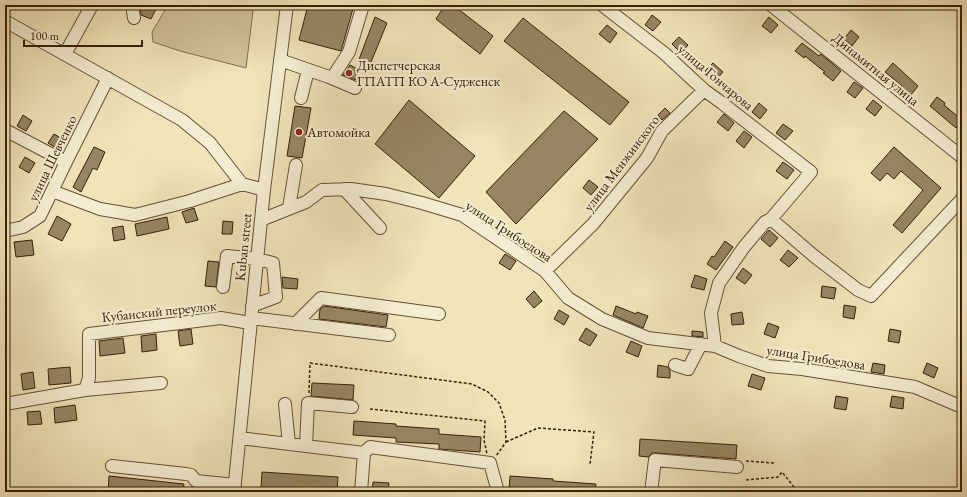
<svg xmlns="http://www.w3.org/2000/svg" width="967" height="497" font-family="'EB Garamond',serif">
	<rect width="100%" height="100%" fill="#f0e4ba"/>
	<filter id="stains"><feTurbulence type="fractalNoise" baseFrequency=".005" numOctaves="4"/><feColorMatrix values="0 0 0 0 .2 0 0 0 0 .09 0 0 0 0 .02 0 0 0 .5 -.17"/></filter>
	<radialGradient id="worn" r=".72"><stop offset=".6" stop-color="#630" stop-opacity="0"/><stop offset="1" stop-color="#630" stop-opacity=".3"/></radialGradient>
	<path fill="#d1c39b" stroke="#847250" d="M168 5H248L253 11 246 68 180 51 153 42 152 32Z"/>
	<path fill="#978664" stroke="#372006" d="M142 5H158L151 19 141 15 140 10Z
		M308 5H354L341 51 299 40Z
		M445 5H453L493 36 480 54 436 19Z
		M652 15 661 22 653 31 645 25Z
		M375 17 387 23 369 67 358 62Z
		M769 17 778 25 771 33 762 26Z
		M523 18 629 102 610 125 504 41Z
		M607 25 617 33 610 43 599 34Z
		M851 30 859 37 852 46 844 39Z
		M679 37 688 45 681 53 672 44Z
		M802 43 819 56 821 54 841 71 833 81 823 73 825 72 805 56 804 58 795 51Z
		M713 63 723 72 715 81 705 71Z
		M893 63 918 86 910 96 900 88 902 86 885 72Z
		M350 65 359 70 355 80 343 75Z
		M854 82 863 88 855 98 847 92Z
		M937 97 945 103 944 105 962 120 956 128 930 106Z
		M409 100 475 156 439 198 375 144Z
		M873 100 882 107 875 116 866 109Z
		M759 103 767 110 760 119 752 112Z
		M295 106 311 108 302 158 287 156Z
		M665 108 670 113 662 120 658 115Z
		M564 111 598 139 516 224 486 192Z
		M724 114 734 123 728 131 717 122Z
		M23 115 32 121 26 131 17 126Z
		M783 124 793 131 785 140 776 133Z
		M744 131 752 137 744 148 736 141Z
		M54 134 64 140 58 149 48 143Z
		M94 147 105 152 97 170 93 168 81 192 73 187Z
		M894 147 941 188 902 233 893 225 923 190 901 171 894 179 887 173 880 181 871 173Z
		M25 157 35 163 29 173 19 167Z
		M783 162 794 170 787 179 776 171Z
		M589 180 598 187 591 195 583 188Z
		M194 208 198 220 186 223 182 212Z
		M57 216 71 224 62 241 48 234Z
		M167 217 169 229 137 236 135 224Z
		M223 221 233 222 232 234H222Z
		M123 226 125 239 114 241 112 228Z
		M769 230 778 238 770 247 761 239Z
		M32 240 34 255 16 257 14 242Z
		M725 241 733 247 716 270 707 264 712 256 714 257Z
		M788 250 798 258 789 267 780 260Z
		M505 254 516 261 510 270 499 263Z
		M208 261 219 262 216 287 205 286Z
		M743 268 752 275 745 284 736 278Z
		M695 275 707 279 704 290 691 287Z
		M282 277 298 279 297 289 283 288Z
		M822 286 836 288 834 299 821 297Z
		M534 291 542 301 534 308 526 299Z
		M844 305 856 307 854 319 843 317Z
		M324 306 388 315 386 327 319 319 320 309Z
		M616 306 636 314 637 312 648 316 643 328 613 315Z
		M559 310 569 316 564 325 554 319Z
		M742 312 744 324 732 325 731 314Z
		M768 323 779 327 775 338 764 334Z
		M586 328 597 335 590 346 579 340Z
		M191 329 193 344 180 346 178 331Z
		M890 329 901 331 899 343 888 341Z
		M692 331 703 332V337L692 336Z
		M156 334 157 350 142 352 141 336Z
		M123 338 125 353 100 356 99 341Z
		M631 341 642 346 638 357 626 352Z
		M873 363 885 365 884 374 871 372Z
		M927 363 938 368 934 378 923 373Z
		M658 365 668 367 670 371V378L657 377Z
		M70 367 71 383 49 385 48 369Z
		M33 372 35 388 23 390 21 374Z
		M752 374 765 378 761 390 748 386Z
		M312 383 354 385 353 400 311 396Z
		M836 396 848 398 846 410 834 408Z
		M892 396 904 398 903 409 890 407Z
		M75 405 77 420 55 423 54 408Z
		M40 411 42 424 28 425 27 412Z
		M354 421 396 424V426L439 429V434L481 437 480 452 439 449V444L396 442V438L353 435Z
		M640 439 737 445 736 459 656 453H652L648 457 639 456Z
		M262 472 338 477 337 492 261 488Z
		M109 476 184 484 183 492H108Z
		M510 476 553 479V481L596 484 595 492H535L509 490Z
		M373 482 389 483 388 492H372Z"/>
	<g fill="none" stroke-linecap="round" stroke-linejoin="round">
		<g stroke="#655133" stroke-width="14">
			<path id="minor" d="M132 5 134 18
				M602 5 664 53 704 90 722 103 811 172 771 219
				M771 5 962 157
				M5 21 182 120 210 143 242 184 264 190
				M65 54 92 5
				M280 60 329 77 355 88
				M332 78 349 52 363 5
				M301 98 308 70
				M5 130 66 162
				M344 189 380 228
				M52 191 100 209 135 215 190 201 242 184
				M289 208 296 165
				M261 220 306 202 322 190 351 189 386 194 422 203 462 215 545 271 568 298 602 319 648 338 715 346 739 356 768 366 802 369 915 387 962 407
				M5 231 23 227 40 216 66 162 108 78
				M545 271 593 224 647 158 662 131 704 90
				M223 287 227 256 257 259 273 263 276 297 252 306
				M251 318 389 335
				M295 324 321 298 439 314
				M715 346 711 313 719 283 744 247 765 222 771 219 814 256 858 290 871 296 962 199
				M675 365 688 369 701 344
				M85 390 161 383
				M5 404 85 390 89 378V334L221 318 250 323
				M285 404 289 444
				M240 438 364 453 370 447 490 463 498 492
				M306 446 308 403 352 407
				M112 466 186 474 191 475 196 481 235 485
				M234 492 264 190 287 5
				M361 492 364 453
				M651 492 655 460 737 467"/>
		</g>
		<path stroke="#372006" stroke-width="1.5" stroke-dasharray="3 2" stroke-linecap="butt" d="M309 393 310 363 472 384 488 392 499 403 505 420 506 442 496 456
			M370 409 485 421 484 440 487 454
			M506 442 538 428 594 432 590 464
			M746 461 774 463
			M746 480 778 477 782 472 798 492
			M85 492H87"/>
		<use href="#minor" stroke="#f5edd2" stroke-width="12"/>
	</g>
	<g fill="#8f2418" stroke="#f5edd2" stroke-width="1.5">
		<circle cx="349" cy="73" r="4"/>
		<circle cx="299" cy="132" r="4"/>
	</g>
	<g text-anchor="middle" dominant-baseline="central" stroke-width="4" stroke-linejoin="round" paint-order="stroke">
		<g font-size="14" fill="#372006" stroke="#f5edd2" text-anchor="start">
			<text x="357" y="65">Диспетчерская<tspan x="357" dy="16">ГПАТП КО А-Судженск</tspan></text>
			<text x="307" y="132">Автомойка</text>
		</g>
		<g font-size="14" fill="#372006" stroke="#f5edd2">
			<text transform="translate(876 69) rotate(39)">Динамитная улица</text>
			<text transform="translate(716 77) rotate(40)">улица Гончарова</text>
			<text transform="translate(52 158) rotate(-64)">улица Шевченко</text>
			<text transform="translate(621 163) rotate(-53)">улица Менжинского</text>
			<text transform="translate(509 231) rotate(33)">улица Грибоедова</text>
			<text transform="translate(243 247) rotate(-84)">Kuban street</text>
			<text transform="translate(159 311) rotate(-6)">Кубанский переулок</text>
			<text transform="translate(816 357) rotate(9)">улица Грибоедова</text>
		</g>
	</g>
	<rect width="967" height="497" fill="none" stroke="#f0e4ba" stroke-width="20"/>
	<rect x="6" y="6" width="955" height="485" fill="none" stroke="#372006" stroke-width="2"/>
	<rect x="10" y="10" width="947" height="477" fill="none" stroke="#372006"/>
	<path d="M24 40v6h118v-6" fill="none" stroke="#372006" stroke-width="2"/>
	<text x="30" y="40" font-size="12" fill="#372006" stroke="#f5edd2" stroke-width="3" paint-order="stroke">100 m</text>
	<rect width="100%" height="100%" filter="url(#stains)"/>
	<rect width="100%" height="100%" fill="url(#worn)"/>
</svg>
